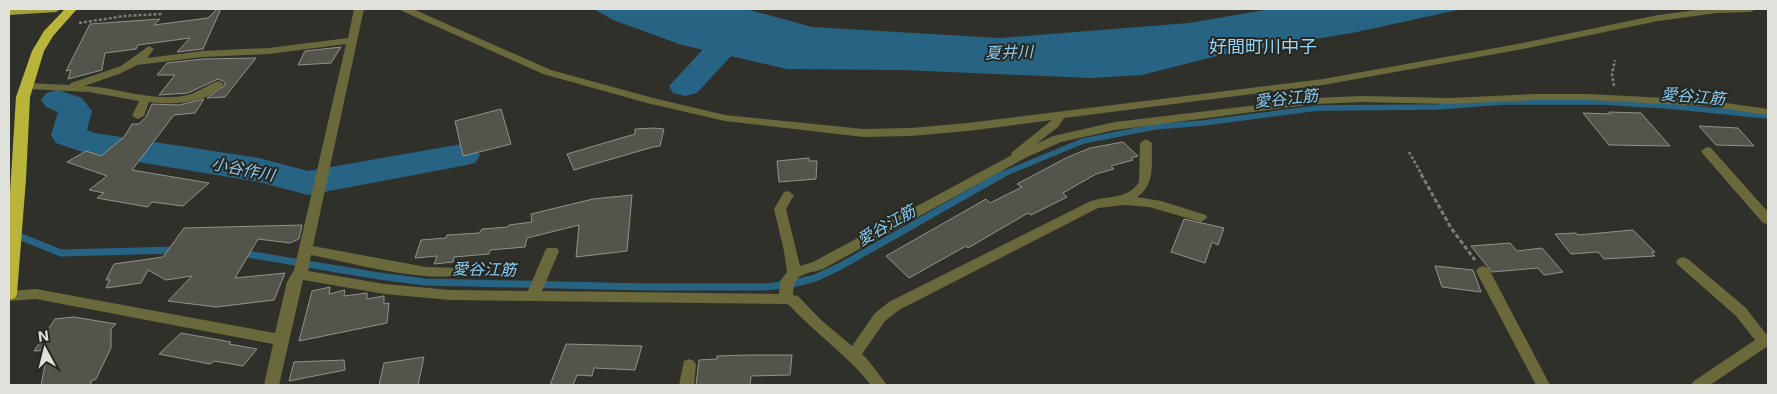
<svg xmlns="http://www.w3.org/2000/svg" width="1777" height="394" font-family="Inter,'Noto Sans JP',sans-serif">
	<rect width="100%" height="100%" fill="#30302a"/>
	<path fill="#276484" d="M594 9H746L812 27 999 38 1189 23 1271 9H1462L1357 32 1221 55 1142 75 1090 78 903 70 787 69 682 45 613 20Z"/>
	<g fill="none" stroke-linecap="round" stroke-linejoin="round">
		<path stroke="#276484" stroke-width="5.5" d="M1001 175 1083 141 1154 127 1203 123 1318 108 1437 107 1503 102H1601L1668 106 1768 116"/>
		<path stroke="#276484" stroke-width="7" d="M9 232 61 253 176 250
			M241 253 379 276 425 282 647 287H765L792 284 815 278 839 267 1003 174"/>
		<path fill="#276484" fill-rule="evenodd" d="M732 20 743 23 747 29 731 56 697 93 685 96 673 93 669 86 708 44 721 23Z
			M58 90 82 98 92 111 87 130 95 133 259 158 308 171 462 144 475 147 480 155 475 163 462 166 308 195 259 182 89 154 56 143 51 135 58 112 46 107 41 100 46 93Z"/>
	</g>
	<path fill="#53544c" stroke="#92928a" d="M217 9 220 11 203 49 177 52 190 38 138 45 136 49 105 53 102 70 68 79 71 70 66 71 90 24 160 19 154 25 208 18Z
		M341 47 331 63 298 65 305 51Z
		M256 58 225 97 207 98 225 85V82L218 79 188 93 159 95 175 75H157L167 63 203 59Z
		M204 99 195 113 174 115 132 170 209 183 183 206 152 202 148 207 97 198 104 193 89 190 107 176 67 162 86 151 101 156 124 137 132 124H139L146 117 152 104 179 105Z
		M501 109 511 144 463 156 455 121Z
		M1609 112 1641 113 1670 146 1609 145 1583 113 1610 114Z
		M1699 126 1738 128 1754 146 1716 145Z
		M654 128 664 129 660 146 653 147 574 170 567 154 635 134V129Z
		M1123 142 1138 156 1131 158 1133 160 1111 166 1114 169 1096 174 1063 193 1067 197 1031 215 1028 213 968 248 966 246 909 278 886 256 986 199 990 203 1022 187 1017 184 1066 158 1090 148Z
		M809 158V161H817L816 179 779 182 777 161Z
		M632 195 627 251 576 257 579 225 527 238 525 247 490 250 489 254 454 257 453 262 434 264 437 256 415 258 421 240 446 238 447 235 479 233 482 229 508 227 509 225 532 222 531 214 593 199Z
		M1184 219 1224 228 1218 245 1212 242 1205 263 1171 252Z
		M302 225 299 239 290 243 258 239 235 278 285 273 274 300 216 307 168 301 192 276 166 280 148 270 141 283 106 288 110 280H106L114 264 163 257 184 228Z
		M1633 230 1655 252 1652 253 1655 256 1604 259 1598 252 1571 254 1555 234 1576 233 1578 235Z
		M1510 243 1517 251 1542 248 1563 272 1544 275 1538 268 1492 272 1471 246Z
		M1435 266 1473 270 1481 292 1442 287Z
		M330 287 329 294 345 290 344 296 367 293V299L384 296V304L389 303 387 323 299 341 312 291Z
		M74 317 116 324 111 329V348L96 379 91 381V385H41L48 350 34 351 55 319Z
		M181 333 231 342 229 344 257 349 243 366 214 361 210 364 159 354Z
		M566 344 605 345 642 346 635 370 594 368 592 376 577 375 573 385H550Z
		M747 355H792L790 375 751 376 750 385H696L699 360 717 359V356Z
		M424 357 418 385H379L384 363Z
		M344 360 345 370 289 381 294 362Z"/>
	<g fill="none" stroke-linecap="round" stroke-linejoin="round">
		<path stroke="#7d7d78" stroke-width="2.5" stroke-dasharray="3 2" stroke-linecap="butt" d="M79 23 124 16 163 14
			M1614 86 1612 74 1615 60
			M1409 152 1422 175"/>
		<path stroke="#7d7d78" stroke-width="3" stroke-dasharray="4.5 2.5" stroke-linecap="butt" d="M1421 174 1451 228 1475 260"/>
		<path fill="#69693c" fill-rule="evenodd" d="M354 9H364L313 246 426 267 461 268 463 271 461 274C428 284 347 262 311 255L308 271 385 284 450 290 528 291 545 251 547 248H557L559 251 542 291 779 294 780 281 787 272 784 251 774 209 784 192 788 191 794 195 786 209 800 266 813 262 1012 155 1011 153 1052 120 968 131 911 136 863 137 725 121 647 103 543 74 402 11 400 9H413L551 70 653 98 725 115 863 129 911 128 968 123 1323 79 1523 43 1658 15 1704 9H1756L1751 12 1717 13 1658 21 1523 49 1323 85 1064 118 1058 127 1036 144 1053 136 1115 122 1315 98 1361 96 1449 98 1535 94H1589L1705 100 1768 109V115L1705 106 1589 100H1535L1449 104 1361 102 1315 104 1115 130 1061 142 1027 157 823 269C804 275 794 272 793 295L798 296 821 320 852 346 875 313 889 302 1091 201C1107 196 1129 199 1139 182L1140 143 1146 139 1152 143C1151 163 1156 185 1137 197L1161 201 1206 215 1207 218 1201 222 1149 207 1124 205 1098 208 899 310 885 321 862 354 868 360 887 385H871C847 355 815 333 789 305L786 304 450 300 385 294 303 280 279 385H264L273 344 36 299 9 301V291L36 289 275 333 287 282 294 270 346 44 269 54 203 57 137 65 119 74 84 86C118 87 153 103 188 95 199 92 208 84 219 81L224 84C207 104 174 105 149 102L144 116 138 119 132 116 139 101 89 92 27 89 22 86 27 83 70 85 71 83 121 66 149 46 154 49 147 58 203 51 269 48 348 38Z
			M1707 147 1711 148 1768 212V224L1763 223 1703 154 1701 151Z
			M1683 257 1688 259 1746 308 1766 334 1768 333V346L1710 385H1691L1694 381 1755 340 1736 316 1678 265 1676 262 1678 259Z
			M1483 266 1488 268 1490 271 1550 385H1536L1476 271 1478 268Z
			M689 359 694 361 696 365 694 385H679L684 361Z"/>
		<path fill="#a29f3d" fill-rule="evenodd" d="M9 9H61L56 12 9 15Z"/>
		<path fill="#b8b53a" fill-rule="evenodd" d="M65 9H77L53 36 44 51 30 97 26 179 17 294 15 298 9 300V209L16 97 32 51 44 31Z"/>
	</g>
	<g text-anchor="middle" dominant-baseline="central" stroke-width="4" stroke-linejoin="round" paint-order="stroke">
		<g font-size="16" font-style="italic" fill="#88cbf4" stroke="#262720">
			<text transform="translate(1009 52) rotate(-2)">夏井川</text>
			<text transform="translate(1693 96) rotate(5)">愛谷江筋</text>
			<text transform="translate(1286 98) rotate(-6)">愛谷江筋</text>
			<text transform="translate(243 169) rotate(11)">小谷作川</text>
			<text transform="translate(886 225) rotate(-30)">愛谷江筋</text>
			<text transform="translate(484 269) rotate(1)">愛谷江筋</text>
		</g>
		<g font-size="18" fill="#98d4f8" stroke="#262720">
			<text x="1263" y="46">好間町川中子</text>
		</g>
	</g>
	<rect width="1777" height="394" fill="none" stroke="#e1e1dc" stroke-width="20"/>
	<g transform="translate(45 349) rotate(353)" stroke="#262720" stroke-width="4" paint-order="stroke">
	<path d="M0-4L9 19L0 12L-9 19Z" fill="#e1e1dc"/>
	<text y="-8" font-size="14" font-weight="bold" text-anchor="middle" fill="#e1e1dc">N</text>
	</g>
</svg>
